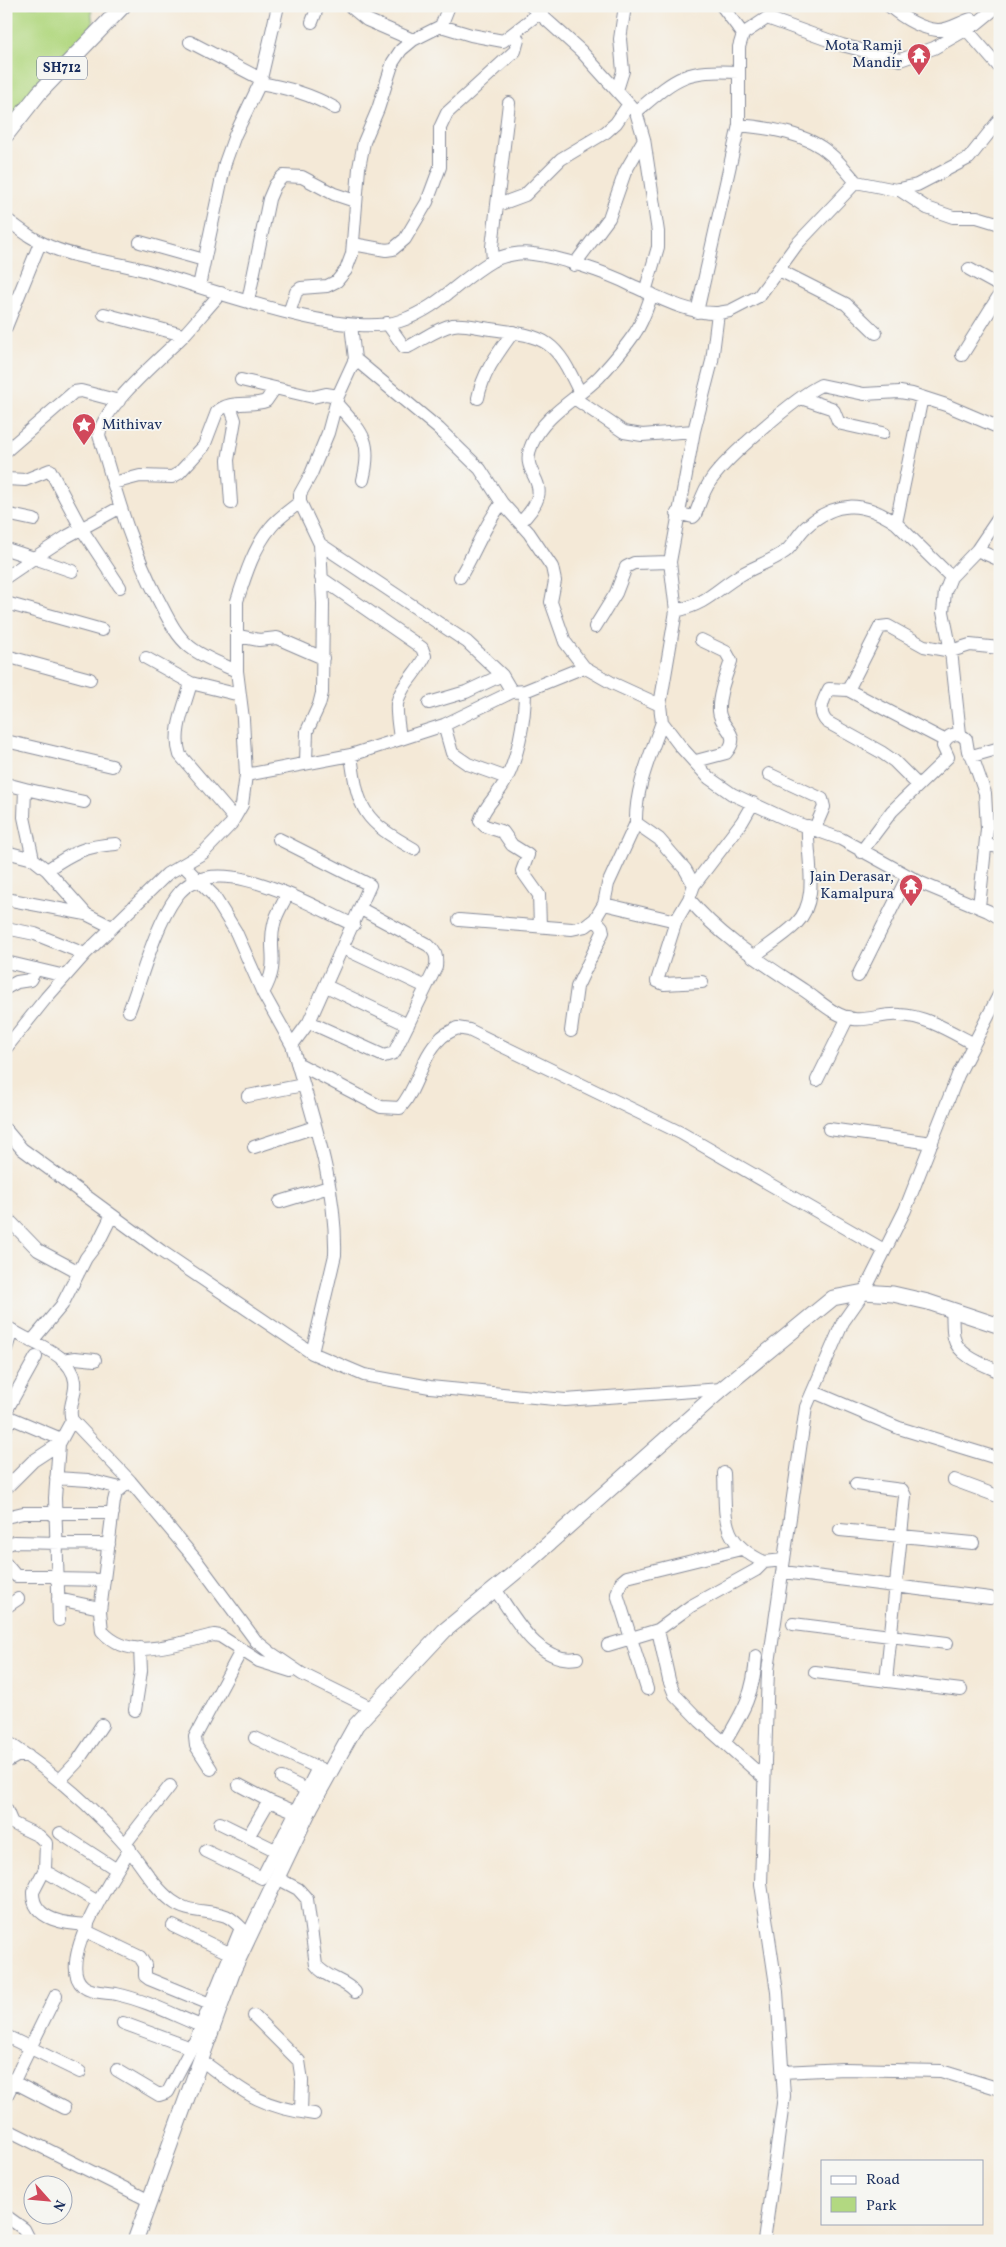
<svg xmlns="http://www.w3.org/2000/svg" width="1006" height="2247" font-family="Vollkorn,serif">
	<rect width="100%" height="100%" fill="#f6f6f2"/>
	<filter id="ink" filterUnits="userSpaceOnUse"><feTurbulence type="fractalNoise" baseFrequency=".02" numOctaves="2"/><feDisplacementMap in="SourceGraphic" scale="10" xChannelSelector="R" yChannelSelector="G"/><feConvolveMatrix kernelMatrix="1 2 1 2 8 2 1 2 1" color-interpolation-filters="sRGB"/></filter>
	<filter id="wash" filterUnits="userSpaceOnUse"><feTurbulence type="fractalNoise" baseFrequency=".0096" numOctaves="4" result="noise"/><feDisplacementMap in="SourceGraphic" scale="20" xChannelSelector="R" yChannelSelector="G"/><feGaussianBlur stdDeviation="1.12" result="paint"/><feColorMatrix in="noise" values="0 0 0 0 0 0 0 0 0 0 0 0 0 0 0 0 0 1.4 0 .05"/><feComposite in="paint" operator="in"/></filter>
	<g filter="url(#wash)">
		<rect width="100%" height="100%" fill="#f4e9d7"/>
		<path fill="#b2d881" stroke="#668470" d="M6 6H91L93 27 6 128Z"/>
	</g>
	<g filter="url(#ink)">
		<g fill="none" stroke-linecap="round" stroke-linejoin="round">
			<g stroke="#888c9a" stroke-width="14">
				<path id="minor" d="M350 6 367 20 413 40
					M531 6 581 51 636 112 644 139 658 232V247L645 292
					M722 6 743 34
					M889 6C902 17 919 28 937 30 948 31 961 22 971 19
					M312 22 318 6
					M441 26 449 6
					M966 29 1000 68
					M743 34 767 18 842 45 900 60 934 48 976 24 998 6
					M190 42 261 79
					M260 83C288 88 310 94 335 108
					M617 90 623 71 620 39 625 6
					M636 112C677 77 684 69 739 72
					M739 125C769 128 807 133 830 154 840 162 848 173 856 182
					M898 189 927 208 953 217H977L1000 224
					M498 205 525 195 561 159 606 132 616 123 629 104
					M6 219C21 230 33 240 51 247 78 259 111 261 140 269 201 285 343 341 400 321 439 308 459 280 492 261 503 255 521 252 533 254 559 257 608 273 631 285 658 297 688 314 718 313L712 361 694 431 670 562 676 611 660 705 662 722 681 747 709 778 732 794 788 820 841 839 921 883 988 911 1000 918
					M140 242 204 260
					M353 244 386 250 393 249 405 239 427 202 440 167V128L447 113 515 51 518 40 515 33
					M493 260 492 247 509 103
					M574 265 609 218 625 172 644 139
					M969 269 1000 286
					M779 270 846 304 876 333
					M199 286 225 163 235 135 260 83 278 6
					M221 293C208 307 196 322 183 336 162 357 103 406 99 435 117 495 129 543 158 599 167 616 175 635 190 647 204 658 221 664 237 671L243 719 246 775
					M248 301 269 199 275 185 283 176 302 177 334 194 355 201
					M697 312 739 125V47L743 34
					M289 313 296 292 301 288 327 286 337 281 346 270 352 254 359 168 364 142 378 109 393 62 401 50 413 40 441 26 471 35 503 41 538 14
					M718 313 730 311 759 296 797 244 856 182 896 190 917 185 969 158 1000 119
					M104 314 183 335
					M387 323 404 347H408C422 340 437 328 453 325 464 323 479 328 491 329 549 337 555 340 580 393
					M351 325 355 359 439 429 480 469 502 503 529 533 552 567 555 581 551 602 565 642 584 667 612 683 660 705
					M6 327 40 243
					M962 355 1000 294
					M241 380 313 397 326 394 338 396
					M478 398C483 372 498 353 513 332
					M574 398 624 432 642 435 694 431
					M801 398 831 408 834 411 838 421 842 424 883 433
					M336 403C362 432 373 440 363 480
					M230 406 235 420 228 460 231 503
					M6 451 74 392 81 391 119 401
					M6 479 25 480 50 470 81 528 120 587
					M113 483 140 476 172 477 179 473 204 446 217 412C230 399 250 407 266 401L275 388
					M677 513 693 517 695 515C700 503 703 491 711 480 727 457 796 397 821 385L864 394 900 392 912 394 946 405 1000 428
					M6 514 34 520
					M520 523C563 480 516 479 532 444 544 415 577 399 599 377 611 364 625 348 635 333 643 322 647 307 652 294
					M896 523 922 397
					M320 544 467 642 502 675 512 692
					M6 549 34 558 6 577
					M977 550 1000 560
					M72 571 34 558 66 537 119 508
					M460 577C475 553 484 525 502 503
					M321 578 422 648 425 656C418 672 400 686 397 704 396 715 399 728 400 739
					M6 603 102 630
					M676 611C709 603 715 590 742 574 756 566 772 561 786 551 794 544 798 534 806 527 836 500 863 501 896 523L951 577
					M595 627 616 593 626 567 634 563 670 562
					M238 636 259 640 277 638 323 658
					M6 656 90 679
					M146 658 191 683 240 695
					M237 671V601C245 576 254 547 271 527 278 518 290 510 300 502
					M191 683C185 706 172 732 180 755L234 818
					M848 690 829 689C823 700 817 712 827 722L881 752 894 761 918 785
					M525 691C525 719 518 761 503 785 496 797 484 807 480 821L485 826 503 832 512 845 528 855 522 871 539 895 540 926
					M429 703 466 692 502 675
					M662 722C651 754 635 788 636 823L659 839 685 869 694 885 689 899C721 938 763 963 805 991 821 1002 834 1016 854 1019 869 1021 885 1013 900 1015 926 1016 951 1032 974 1044
					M444 725 452 753 468 764 507 778
					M960 734 966 739 968 751 972 756 985 793 987 829 979 907
					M944 740 848 690 880 627 888 626 924 646 951 651 970 645 1000 648
					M6 741 112 766
					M351 755C358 811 364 821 414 849
					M972 756 1000 748
					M696 761 726 753C743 733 720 729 719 711 718 695 726 676 731 661L726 652 701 640
					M306 762 307 731 319 705 322 693 323 604 320 544 300 502V494L311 474 328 433 338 396 355 359
					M769 774 822 799 824 807 815 828
					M6 784 25 789 24 817 33 859 47 870 86 914 112 927
					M25 789 84 802
					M279 839 370 885 309 1022 292 1045C311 1113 337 1184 335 1255L312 1353
					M986 845 1000 847
					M6 852 33 859
					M861 852 892 811 948 757 943 746C945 737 951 734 960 734L951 651 943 612 945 592 951 577 977 550 1000 516
					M183 865 213 895 236 932 263 993 292 1045
					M47 870C73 852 85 846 116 844
					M694 885 742 822 753 803
					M6 899 86 914
					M689 899 676 921 657 981 664 984 702 982
					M604 904 676 921
					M459 920 572 929 586 926 595 919 604 904 608 884 636 823
					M6 928 35 934 85 954
					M343 948 426 987
					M753 957C767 946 784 936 796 924 821 899 806 857 808 826
					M6 962 65 976
					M858 976 908 876
					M326 986 408 1025
					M6 988 17 982 30 980 36 969
					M263 993C281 961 267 952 274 924 276 914 283 904 287 895
					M129 1011C142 977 155 926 176 897 212 845 311 906 354 925
					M309 1022 384 1056 394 1053 436 967C437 956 436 952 428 945L361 909
					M571 1031 577 987 603 932 602 927 595 919
					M6 1048 46 998 85 954 167 874 203 853 231 824 242 805 246 775 351 755 444 725 512 692 525 691 584 667
					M297 1063 381 1107 400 1108C418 1088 421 1057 440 1039 444 1034 452 1031 457 1028L469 1030 681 1133 884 1250
					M817 1080 848 1017
					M248 1096 303 1085
					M829 1129 932 1143
					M6 1130 22 1149 161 1251 312 1353 364 1375 430 1387 565 1400 722 1389
					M254 1147 315 1127
					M280 1202 329 1187
					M6 1217 38 1250 79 1272
					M952 1310C953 1319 952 1329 954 1338 958 1356 985 1365 1000 1372
					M6 1326C26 1343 71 1351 75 1381 77 1394 67 1408 72 1420L130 1481 196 1560 256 1641 271 1653 302 1674 371 1708
					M32 1341 62 1305 86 1258 99 1241 112 1215
					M6 1349 12 1330
					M62 1360 75 1358 95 1360
					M814 1392 899 1428 1000 1459
					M6 1411 36 1357
					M6 1412 9 1417 6 1428
					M9 1417 61 1439
					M724 1473C726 1517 719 1541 764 1562
					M56 1478 88 1480 120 1488
					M954 1480 1000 1497
					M130 1481 116 1493 114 1501 100 1611 102 1631C131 1664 179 1642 214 1635L220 1636 259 1661 291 1671
					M856 1484 902 1490 905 1496 886 1681
					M6 1488 33 1461 59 1444
					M6 1517 23 1513H113
					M840 1530 973 1543
					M6 1545 14 1542 109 1544
					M6 1564 16 1576H56
					M783 1572 990 1598
					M56 1579 104 1580
					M495 1589C514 1616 538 1665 577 1658
					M58 1599 100 1608
					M6 1607 18 1599
					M59 1620 55 1498 59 1444 72 1420
					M793 1624 947 1643
					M658 1630 691 1606 756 1570 764 1562 784 1560
					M608 1645 658 1630 669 1680 675 1695 700 1721 764 1778
					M815 1672 961 1690
					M647 1689 617 1594 621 1582 627 1577 741 1549
					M135 1710 141 1671 140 1648
					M255 1738 325 1771
					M6 1741C47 1769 88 1802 121 1840 139 1859 151 1885 172 1901 188 1914 208 1909 226 1916 235 1920 242 1929 249 1936
					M725 1742C744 1710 754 1693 756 1656
					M6 1762 17 1756H28
					M211 1769 196 1746 195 1737 241 1651
					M282 1778 307 1790
					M59 1781 77 1762 102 1725
					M239 1785 269 1801
					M6 1809 12 1823 39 1836 46 1843 45 1869 33 1892C32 1921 68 1924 88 1925
					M220 1823 277 1851
					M60 1833 117 1870
					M248 1837 269 1801 296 1812
					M125 1844 170 1786
					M130 1849C115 1873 55 1963 83 1986 91 1993 105 1992 116 1994 145 2000 174 2015 201 2026
					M206 1851 262 1878 318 1768
					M50 1874 98 1902
					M277 1878 298 1889 307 1899 316 1965C325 1978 345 1980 355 1992
					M173 1926 231 1954
					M86 1931 140 1957 145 1965V1976L149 1979 210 2004
					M254 2016 299 2061 302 2081 301 2112
					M123 2023 191 2048
					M6 2036 80 2072
					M201 2060C244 2092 259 2107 314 2114
					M117 2070 159 2095 168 2092 196 2039 241 1928
					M782 2072 844 2069 941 2071 1000 2089
					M6 2078 64 2108
					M6 2097 56 1995
					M6 2129 150 2201
					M6 2216 24 2229 30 2241
					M764 2241 784 2096 777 1992 761 1884 768 1670 806 1407 843 1322 864 1292 905 1210 958 1075 1000 993"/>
			</g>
			<g stroke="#888c9a" stroke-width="17">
				<path id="major" d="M6 135 39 93 123 6
					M135 2241 234 1968 311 1806 356 1725 444 1631 529 1561 722 1389 833 1298 864 1292 893 1294 928 1302 1000 1326"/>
			</g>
			<use href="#minor" stroke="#fff" stroke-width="12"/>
			<use href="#major" stroke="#fff" stroke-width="15"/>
		</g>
	</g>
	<defs>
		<g id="temple-pin" transform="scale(1.25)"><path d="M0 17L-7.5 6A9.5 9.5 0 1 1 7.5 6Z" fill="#d1495b" stroke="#f6f6f2"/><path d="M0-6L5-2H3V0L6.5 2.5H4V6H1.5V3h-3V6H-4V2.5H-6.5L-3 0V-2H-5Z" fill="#fff"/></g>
		<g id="sight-pin" transform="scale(1.25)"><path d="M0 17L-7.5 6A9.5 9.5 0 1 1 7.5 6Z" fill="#d1495b" stroke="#f6f6f2"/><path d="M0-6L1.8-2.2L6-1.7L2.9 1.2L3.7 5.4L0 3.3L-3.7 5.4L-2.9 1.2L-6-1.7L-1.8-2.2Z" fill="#fff"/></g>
	</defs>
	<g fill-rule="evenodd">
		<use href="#temple-pin" x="919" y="55"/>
		<use href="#sight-pin" x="84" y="425"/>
		<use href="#temple-pin" x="911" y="886"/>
	</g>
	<g text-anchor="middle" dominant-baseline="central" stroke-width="4" stroke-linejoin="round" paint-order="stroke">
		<rect fill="#f6f6f2" stroke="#5d6b8a" stroke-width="1" x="37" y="56.5" width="50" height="23" rx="4"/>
		<g font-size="14" font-weight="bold" fill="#1b2f5e">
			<text x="62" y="68">SH712</text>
		</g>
		<g font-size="15" fill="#1b2f5e" stroke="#f6f6f2" text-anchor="end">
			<text x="902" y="46">Mota Ramji<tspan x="902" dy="17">Mandir</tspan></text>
			<text x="102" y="425" text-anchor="start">Mithivav</text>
			<text x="894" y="877">Jain Derasar,<tspan x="894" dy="17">Kamalpura</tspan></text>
		</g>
	</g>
	<rect width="1006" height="2247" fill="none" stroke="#f6f6f2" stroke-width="25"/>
	<rect x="821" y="2160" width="162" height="65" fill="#f6f6f2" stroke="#9ea6b7"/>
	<rect x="831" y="2176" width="25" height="8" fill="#ffffff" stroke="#9ea6b7"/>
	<text x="866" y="2184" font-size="15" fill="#1b2f5e">Road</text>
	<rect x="831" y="2197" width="25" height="15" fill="#b2d881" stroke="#9ea6b7"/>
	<text x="866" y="2210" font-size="15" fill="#1b2f5e">Park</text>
	<g transform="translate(48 2200) rotate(117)"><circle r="24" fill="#f6f6f2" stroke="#9ea6b7"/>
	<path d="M0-4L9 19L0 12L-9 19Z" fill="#d1495b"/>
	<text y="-8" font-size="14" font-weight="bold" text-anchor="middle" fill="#1b2f5e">N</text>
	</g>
</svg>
